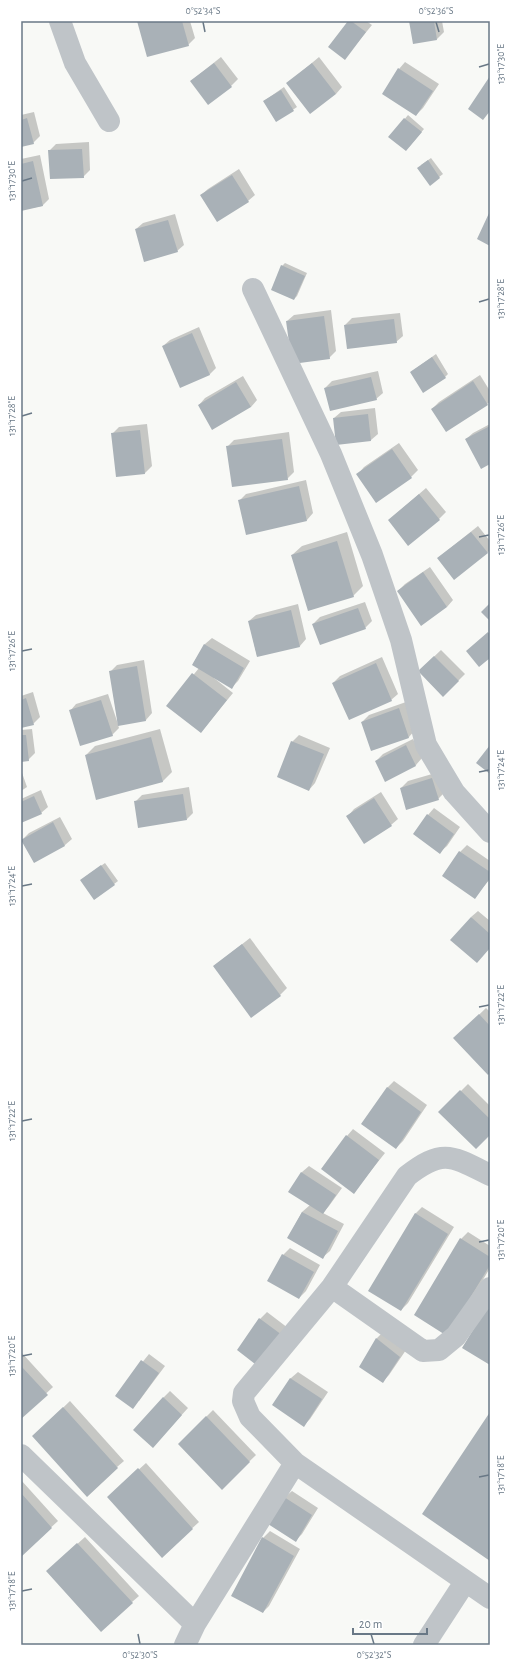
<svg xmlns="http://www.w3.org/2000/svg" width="511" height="1666" font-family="'Alegreya Sans',sans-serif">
	<rect width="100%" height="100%" fill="#f8f9f6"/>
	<path fill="#0003" d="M138 21H190L195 38 188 45Z
		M349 21H366L372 25 345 58Z
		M410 21H442L444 32 437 39 414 43Z
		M221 57 238 79 231 86 191 81Z
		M319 57 342 87 336 94 288 83Z
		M405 62 439 84 423 108 416 115 399 69Z
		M284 87 297 107 276 121 264 101Z
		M34 112 40 136 33 143 21 146V115Z
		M408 115 424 129 409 147 390 137Z
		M89 142 90 170 83 177 49 151 56 144Z
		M40 155 49 199 42 206 21 210V159Z
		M431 158 443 174 430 184 421 165Z
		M239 169 255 195 248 201 201 195 208 189Z
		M175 214 184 245 177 251 136 229 143 223Z
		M285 263 307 273 297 296 294 299 282 266Z
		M331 310 336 351 329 358 287 321 294 315Z
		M400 313 403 336 396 342 345 325 352 318Z
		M199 327 216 368 209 375 163 346 170 340Z
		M436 354 448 374 445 377 411 372Z
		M378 371 383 393 376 399 325 388 332 381Z
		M480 375 490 391V402L446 431 432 409 439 402Z
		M243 376 257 400 251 407 199 405 205 398Z
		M375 408 378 434 371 440 337 444 334 418 341 412Z
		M147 424 152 466 145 473 117 476 112 434 119 427Z
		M490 424V463L466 439 473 433Z
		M289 432 294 472 287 479 227 447 234 440Z
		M399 443 418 470 411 477 376 501 358 474 364 467Z
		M306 480 313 513 307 520 239 501 246 494Z
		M426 488 446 512 439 519 396 514Z
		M478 526 490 541V550L487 553 438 558Z
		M347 532 363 586 353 596 292 555 302 546Z
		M430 567 453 600 447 607 398 591 405 584Z
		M365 602 372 621 365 628 313 624 320 617Z
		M298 604 306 639 300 646 257 656 249 621 256 615Z
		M212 638 250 661 238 681 232 687 215 677 214 678 233 693 201 732 168 706 199 668 193 664 205 644Z
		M441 650 465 674 443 696 419 671Z
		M382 657 398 694 391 700 333 683 340 676Z
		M144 660 152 713 146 720 118 725 119 728 112 735 70 711 76 704 108 694 118 724 110 672 117 665Z
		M33 692 40 717 33 724 21 727V696Z
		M406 702 415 730 409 737 372 750 362 722 369 715Z
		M32 729 35 753 28 760 21 761V730Z
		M160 729 172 772 162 782 86 755 95 746Z
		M299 735 330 748 315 783 309 790 292 742Z
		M413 739 422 758 416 765 386 780 376 761 383 754Z
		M21 770 27 787 21 791Z
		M439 772 445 792 438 799 401 788 408 781Z
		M189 787 193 813 187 819 135 802 142 795Z
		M41 790 48 807 41 813 21 822V799Z
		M381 792 398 819 391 825 348 816 354 809Z
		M434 808 460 827 447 846 440 852 428 815Z
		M60 817 72 839 65 845 34 862 22 840 29 833Z
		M467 845 490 861V879L475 897 444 875 460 852Z
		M105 863 118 881 95 899 85 877Z
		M478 911 490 921V948L471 917Z
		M250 938 287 988 280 995 214 966Z
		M486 1008 490 1012V1072L455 1038Z
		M394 1081 427 1105 403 1141 396 1148 387 1088Z
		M468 1084 490 1106V1134L440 1112Z
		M353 1129 385 1153 354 1192 347 1136Z
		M309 1166 342 1188 329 1206 323 1213 344 1224 330 1251 323 1257 288 1238 302 1212 310 1205 290 1191 302 1172Z
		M422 1207 454 1227 408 1303 401 1310 415 1214Z
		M468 1232 490 1246V1268L454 1328 461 1239Z
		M290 1248 320 1265 306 1291 299 1298 283 1255Z
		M267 1312 288 1328 266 1359 260 1319Z
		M383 1332 406 1350 389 1375 382 1382 361 1367 377 1338Z
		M21 1352 53 1387 21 1417Z
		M149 1354 165 1366 139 1401 116 1395Z
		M298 1372 328 1392 310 1419 304 1425 273 1405 291 1378Z
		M170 1391 188 1408 159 1440 163 1398Z
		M70 1401 124 1461 117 1467 40 1430Z
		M213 1410 256 1455 222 1488 179 1444Z
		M146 1463 199 1522 162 1556 115 1491Z
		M21 1480 58 1521 21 1555Z
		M292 1491 318 1508 302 1534 296 1540 285 1497Z
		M270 1531 300 1549 269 1606 263 1612V1538Z
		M85 1537 139 1596 132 1602 54 1565Z"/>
	<path fill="#a9b1b7" d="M137 21H182L189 46 147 57Z
		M348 21H351L366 32 345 60 328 47Z
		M409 21H434L437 40 413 44Z
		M214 63 232 87 208 105 190 81Z
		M312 63 336 94 310 114 286 83Z
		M398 68 433 91 416 116 382 94Z
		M490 76V111L483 120 468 109Z
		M281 90 294 111 276 122 263 101Z
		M27 118 34 144 21 147V120Z
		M404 118 422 132 406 151 388 137Z
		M82 149 84 178 50 179 48 150Z
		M428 160 440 178 430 186 417 168Z
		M33 161 43 206 21 211V164Z
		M232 175 249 202 217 222 200 195Z
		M490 211V246L477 239Z
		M168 220 178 252 144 262 135 229Z
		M281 265 305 276 294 300 271 290Z
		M324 316 330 359 292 364 286 321Z
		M394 319 397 343 347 349 344 325Z
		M192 333 210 375 180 388 162 346Z
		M432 357 446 378 423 393 410 372Z
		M371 377 377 400 330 411 324 388Z
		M473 381 488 405 446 432 431 409Z
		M236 382 251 407 212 430 198 405Z
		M368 414 371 441 336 445 333 418Z
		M490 426V464L481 469 465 439Z
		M140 430 145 474 116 477 111 433Z
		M282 439 288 480 232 487 226 446Z
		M392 449 412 478 376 503 356 474Z
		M299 486 307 521 246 535 238 500Z
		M419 494 440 520 408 546 388 520Z
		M471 532 488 553 454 580 437 558Z
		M337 541 354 597 308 611 291 555Z
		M423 572 447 607 421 626 397 591Z
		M490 603V621L481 612Z
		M358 608 366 629 320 645 312 624Z
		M291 610 300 647 257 657 248 621Z
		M488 632 490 635V658L479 667 466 651Z
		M204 644 244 668 232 689 192 665Z
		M434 656 459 681 443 697 418 671Z
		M376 663 392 701 349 720 332 683Z
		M137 666 146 721 118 726 109 671Z
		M192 673 227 700 201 733 166 706Z
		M26 698 34 725 21 728V700Z
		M101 700 113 736 80 746 69 710Z
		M399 708 409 738 371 751 361 722Z
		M21 735H26L29 761 21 762Z
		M151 737 163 782 96 800 85 755Z
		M291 741 324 754 309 791 277 777Z
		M406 745 416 766 385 782 375 761Z
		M490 745V774L476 763Z
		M432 778 439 800 406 810 400 788Z
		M183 794 187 820 138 828 134 801Z
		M34 796 42 814 21 823V802Z
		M374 798 392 826 364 844 346 816Z
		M427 814 454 834 440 854 413 834Z
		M53 822 65 846 34 863 21 840Z
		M459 851 490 872V878L475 899 442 876Z
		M101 865 115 885 94 900 80 880Z
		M471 917 490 934V948L477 963 450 940Z
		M242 944 281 996 251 1018 213 966Z
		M479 1014 490 1026V1073L488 1075 453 1038Z
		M387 1087 421 1112 396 1149 361 1124Z
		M460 1090 490 1119V1135L476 1149 438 1112Z
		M346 1135 379 1160 354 1194 321 1169Z
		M301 1172 336 1195 323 1214 288 1192Z
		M302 1212 338 1231 323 1259 287 1238Z
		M415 1213 448 1234 401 1311 368 1291Z
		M460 1238 490 1257V1265L447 1336 414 1315Z
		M282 1254 314 1272 299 1299 267 1281Z
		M490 1302V1365L462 1348Z
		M259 1318 282 1335 259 1367 237 1350Z
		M376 1338 400 1357 383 1383 359 1367Z
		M141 1360 159 1373 133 1409 115 1396Z
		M21 1366 48 1395 21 1419Z
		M290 1378 322 1399 304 1427 272 1405Z
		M163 1397 182 1415 153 1448 133 1430Z
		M63 1407 118 1468 87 1497 32 1436Z
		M490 1412V1561L422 1514Z
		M206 1416 250 1462 222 1490 178 1444Z
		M138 1468 193 1529 162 1558 107 1497Z
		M21 1493 52 1528 21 1557Z
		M284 1497 312 1515 296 1542 268 1524Z
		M262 1537 294 1556 263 1613 231 1596Z
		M77 1543 133 1603 101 1632 46 1571Z"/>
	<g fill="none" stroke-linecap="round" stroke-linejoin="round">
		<path stroke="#bfc4c8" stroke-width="22" d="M60 21 75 63 109 121
			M253 289 331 454 372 555 401 640 426 745 454 792 490 832
			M490 1175C452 1156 443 1148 407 1176L332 1287 244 1393 243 1401 250 1417 295 1463 490 1598
			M332 1287 423 1351 439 1350 456 1336 490 1288
			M21 1455 195 1624
			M185 1645 195 1624 295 1463
			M424 1645 465 1582"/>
	</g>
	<path fill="none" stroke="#697886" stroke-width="1.5" d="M203 22 205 32M436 22 439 32M479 67 489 64M22 181 32 178M479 302 489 299M22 416 32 413M479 537 489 535M22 651 32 649M479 772 489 770M22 886 32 884M479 1007 489 1005M22 1121 32 1119M479 1242 489 1240M22 1356 32 1354M479 1477 489 1475M22 1591 32 1589M138 1634 140 1644M371 1634 374 1644"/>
	<rect width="511" height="1666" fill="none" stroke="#ffffff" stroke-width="44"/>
	<path d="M353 1628v6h74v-6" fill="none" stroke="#697886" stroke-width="2"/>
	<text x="359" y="1628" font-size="12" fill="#697886" stroke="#ffffff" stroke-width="3" paint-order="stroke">20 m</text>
	<rect x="22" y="22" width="467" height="1622" fill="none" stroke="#697886" stroke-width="1.5"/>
	<g font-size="10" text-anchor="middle" fill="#697886">
		<text x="203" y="14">0°52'34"S</text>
		<text x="436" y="14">0°52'36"S</text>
		<text transform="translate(500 64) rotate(-90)" y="4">131°17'30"E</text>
		<text transform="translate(11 181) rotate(-90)" y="4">131°17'30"E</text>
		<text transform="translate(500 299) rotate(-90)" y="4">131°17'28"E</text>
		<text transform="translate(11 416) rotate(-90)" y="4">131°17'28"E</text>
		<text transform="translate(500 535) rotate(-90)" y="4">131°17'26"E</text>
		<text transform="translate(11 651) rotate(-90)" y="4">131°17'26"E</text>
		<text transform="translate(500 770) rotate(-90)" y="4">131°17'24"E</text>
		<text transform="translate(11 886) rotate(-90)" y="4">131°17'24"E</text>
		<text transform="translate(500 1005) rotate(-90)" y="4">131°17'22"E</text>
		<text transform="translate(11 1121) rotate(-90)" y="4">131°17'22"E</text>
		<text transform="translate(500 1240) rotate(-90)" y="4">131°17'20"E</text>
		<text transform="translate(11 1356) rotate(-90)" y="4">131°17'20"E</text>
		<text transform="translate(500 1475) rotate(-90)" y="4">131°17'18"E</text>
		<text transform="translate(11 1591) rotate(-90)" y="4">131°17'18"E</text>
		<text x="140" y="1658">0°52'30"S</text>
		<text x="374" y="1658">0°52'32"S</text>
	</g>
</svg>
